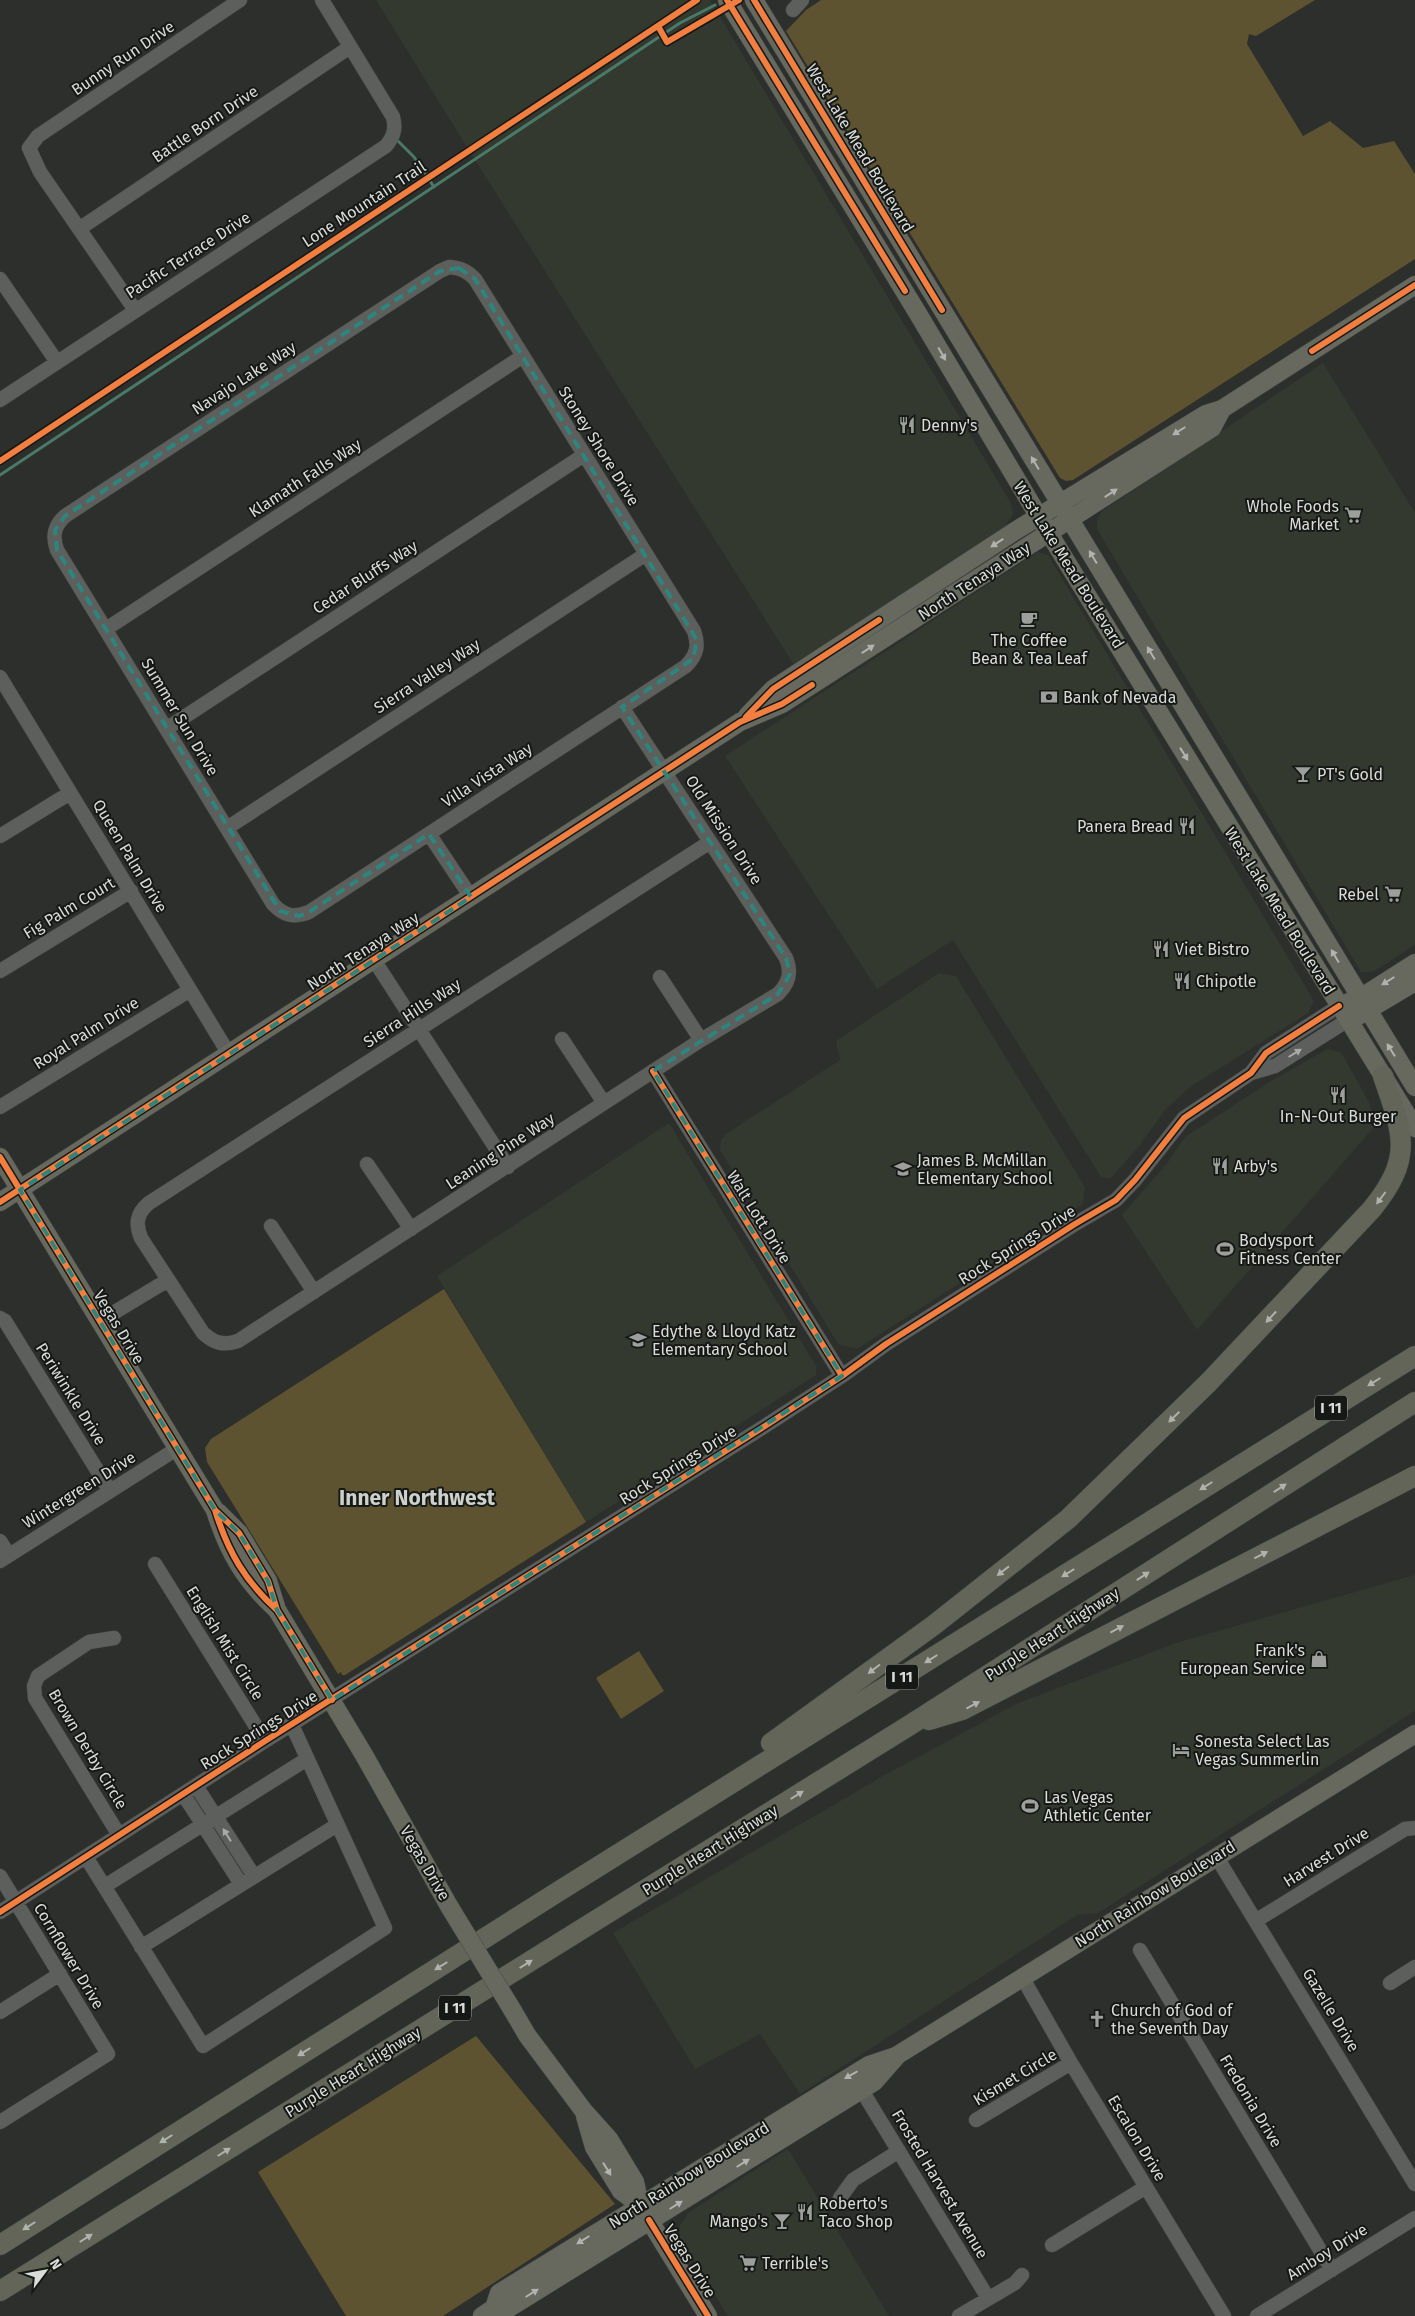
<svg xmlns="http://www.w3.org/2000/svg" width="1415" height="2316" font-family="'Fira Sans',sans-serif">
	<rect width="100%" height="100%" fill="#2d2f2c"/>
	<path fill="#33392f" d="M376 0H710L1011 503 1013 514 1005 526 794 665 468 149Z
		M1323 363 1415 513V945L1373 972H1361L1097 529V520L1101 512Z
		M1038 552 1048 555 1314 1001 1308 1013 1190 1087 1166 1109 1139 1146 1110 1179 1101 1177 953 940 877 989 725 756Z
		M939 973 956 976 1085 1187 1083 1204 857 1349 838 1344 720 1150 721 1140 726 1134 840 1060 836 1041Z
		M1327 1049 1341 1052 1369 1102 1375 1126 1197 1330 1122 1215 1168 1162 1185 1137 1268 1083Z
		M669 1123 816 1366V1375L586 1522 437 1276Z
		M1415 1575V1711L1098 1913 1077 1915 800 2094 760 2034 695 2069 613 1933 885 1775 1016 1704 1176 1643Z
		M788 2149 889 2316H728L680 2238V2225L689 2212Z"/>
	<path fill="#5d5330" d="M821 0H1315L1256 36 1249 34 1247 44 1303 136 1330 121 1363 148 1394 141 1415 174V259L1073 480 1066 481 1060 478 786 31 806 10Z
		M444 1289 586 1522 345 1675H342L341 1672 338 1674 207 1462 205 1448 211 1439Z
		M639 1651 664 1691 621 1719 596 1678Z
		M476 2036 615 2204 443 2316H346L258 2172Z"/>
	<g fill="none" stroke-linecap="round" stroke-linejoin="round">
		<path stroke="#4a7969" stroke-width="3" d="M396 139 414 157 434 187
			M0 475 680 23 715 5"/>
		<g stroke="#494b48" stroke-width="15">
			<path id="minor" d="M793 10 802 0
				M79 229 350 47
				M449 267C461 268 467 271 475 279L694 631C699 645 697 655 686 666L309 912C294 918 284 916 273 904L57 550C52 536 54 526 65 516L440 271Z
				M0 279 57 362
				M135 310 40 172 29 148 38 136 240 0
				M0 400 386 146C394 136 396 129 393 117L322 0
				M106 629 523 356
				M0 677 229 1054
				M622 707 786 958C792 972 789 983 778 994L701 1040 238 1341C223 1346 214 1343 203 1333L141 1238C135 1223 137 1213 149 1203L710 842
				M166 729 584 455
				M227 828 646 554
				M429 834 471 897
				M0 836 70 793
				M374 960 508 1167
				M0 971 131 891
				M660 977 701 1040
				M562 1039 604 1103
				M653 1071 842 1376
				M1251 1073 1266 1053 1339 1006
				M0 1107 190 990
				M367 1164 411 1229
				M271 1226 314 1292
				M0 1318 5 1321 110 1491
				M100 1321 168 1280
				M0 1541 9 1555
				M0 1561 178 1448
				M155 1564 265 1741
				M114 1638 89 1642 38 1676 34 1686 35 1698 119 1835
				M196 1786 254 1876
				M183 1794 241 1884
				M1216 1856 1415 2184
				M86 1857 203 2046 385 1928 292 1725
				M0 1876 108 2054 0 2122
				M105 1886 307 1759
				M0 1912 265 1741 765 1426 842 1376 886 1344 1075 1224 1116 1200 1135 1180 1184 1118 1251 1073 1275 1066 1348 1020
				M1257 1920 1405 1829 1415 1828
				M141 1947 337 1825
				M1140 1950 1332 2270
				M1022 1977 1071 2063 1224 2316
				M1390 1983 1415 1967
				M0 2012 60 1974
				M861 2089 988 2298
				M976 2120 1071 2063
				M840 2198 853 2180 899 2151
				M1052 2245 1146 2187
				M959 2316 1015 2283 1022 2275
				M1257 2316 1415 2218"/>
		</g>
		<g stroke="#494b48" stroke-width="19">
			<path id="major" d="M727 0 917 312 1039 517 1415 1128
				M754 0 1415 1087
				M747 716 773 689 1015 531 1206 414 1222 409 1415 285
				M1349 1002 1360 998 1415 963
				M1358 1016 1415 982
				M0 1157 215 1510C228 1552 245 1581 277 1610
				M0 1202 740 722 782 704 1212 428 1222 409
				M218 1512 239 1533 268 1581 277 1610 364 1755 449 1906
				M513 2011 527 2035 583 2110 609 2139 635 2182 640 2205 708 2316
				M585 2116 594 2147 621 2191 640 2205
				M494 2308 499 2293 869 2065 896 2056 1415 1734
				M482 2316 494 2308H509L874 2082 896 2057"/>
		</g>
		<g stroke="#494b48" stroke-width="21">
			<path id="highway" d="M929 1720 962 1710 1415 1476
				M771 1743 934 1625 1068 1519 1208 1383 1372 1209C1414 1157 1403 1134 1383 1076
				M0 2245 556 1893 1415 1356
				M0 2291 910 1725 1415 1402"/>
		</g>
		<use href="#minor" stroke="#5d5f5d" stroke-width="14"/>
		<use href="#major" stroke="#67685e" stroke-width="18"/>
		<use href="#highway" stroke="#636559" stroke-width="20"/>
		<g stroke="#494b48" stroke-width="19" stroke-linecap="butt">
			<path id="major-bridge" d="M449 1906 513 2011"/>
		</g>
		<use href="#major-bridge" stroke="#67685e" stroke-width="18"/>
		<g stroke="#161816" stroke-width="9">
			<path id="cycleway" d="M727 0 905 291
				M754 0 942 310
				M658 26 667 42 739 0
				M1312 351 1415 285
				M0 461 697 0
				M746 717 773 689 879 620
				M653 1071 842 1376
				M0 1157 215 1510C228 1552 245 1581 277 1610
				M0 1202 740 722 782 704 812 685
				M217 1512 239 1533 268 1581 277 1610 332 1700
				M0 1912 265 1741 765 1426 842 1376 886 1344 1075 1224 1116 1200 1135 1180 1184 1118 1251 1073 1266 1053 1339 1006
				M649 2220 708 2316"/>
		</g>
		<use href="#cycleway" stroke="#f27e40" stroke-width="6"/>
	</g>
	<defs><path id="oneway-solid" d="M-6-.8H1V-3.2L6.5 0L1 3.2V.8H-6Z" transform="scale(1.25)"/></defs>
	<g fill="#b2b3ae">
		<use href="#oneway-solid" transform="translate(942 354) rotate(60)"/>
		<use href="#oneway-solid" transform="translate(1179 431) rotate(148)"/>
		<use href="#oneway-solid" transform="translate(1035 463) rotate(-121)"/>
		<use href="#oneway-solid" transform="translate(1111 493) rotate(-33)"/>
		<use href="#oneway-solid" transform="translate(997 543) rotate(147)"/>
		<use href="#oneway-solid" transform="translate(1093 557) rotate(-121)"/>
		<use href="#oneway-solid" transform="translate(868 649) rotate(-33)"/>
		<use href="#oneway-solid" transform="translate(1151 653) rotate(-121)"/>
		<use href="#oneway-solid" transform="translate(1184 754) rotate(58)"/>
		<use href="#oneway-solid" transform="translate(1335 956) rotate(-121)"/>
		<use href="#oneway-solid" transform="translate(1388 981) rotate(148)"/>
		<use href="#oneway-solid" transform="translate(1391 1050) rotate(-122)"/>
		<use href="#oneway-solid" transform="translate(851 2075) rotate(150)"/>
		<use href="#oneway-solid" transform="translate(743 2163) rotate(-32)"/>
		<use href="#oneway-solid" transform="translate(607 2169) rotate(58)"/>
		<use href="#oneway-solid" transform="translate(676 2205) rotate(-32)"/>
		<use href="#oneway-solid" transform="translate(583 2240) rotate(148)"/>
		<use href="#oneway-solid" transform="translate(532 2293) rotate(-32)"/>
	</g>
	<g fill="#a8aaa7">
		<use href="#oneway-solid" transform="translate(1295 1053) rotate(-32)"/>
		<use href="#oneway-solid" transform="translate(227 1835) rotate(-122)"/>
	</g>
	<g fill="#b0b2ac">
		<use href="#oneway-solid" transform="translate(1381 1198) rotate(127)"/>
		<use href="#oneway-solid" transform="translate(1271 1317) rotate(133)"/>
		<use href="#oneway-solid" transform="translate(1374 1382) rotate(148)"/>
		<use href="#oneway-solid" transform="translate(1174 1417) rotate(136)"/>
		<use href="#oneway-solid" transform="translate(1206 1486) rotate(148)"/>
		<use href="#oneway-solid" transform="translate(1280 1488) rotate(-33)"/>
		<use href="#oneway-solid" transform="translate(1261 1555) rotate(-27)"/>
		<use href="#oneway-solid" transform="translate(1003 1571) rotate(142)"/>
		<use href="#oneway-solid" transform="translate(1068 1573) rotate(148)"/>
		<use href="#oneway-solid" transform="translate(1143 1576) rotate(-33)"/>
		<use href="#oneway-solid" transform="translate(1117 1629) rotate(-28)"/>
		<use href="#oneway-solid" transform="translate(931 1659) rotate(148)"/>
		<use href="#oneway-solid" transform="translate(874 1669) rotate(143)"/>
		<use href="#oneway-solid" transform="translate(973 1705) rotate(-28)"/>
		<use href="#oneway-solid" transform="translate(797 1795) rotate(-32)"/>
		<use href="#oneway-solid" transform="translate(526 1964) rotate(-32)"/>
		<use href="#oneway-solid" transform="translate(441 1966) rotate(148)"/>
		<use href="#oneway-solid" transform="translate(304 2052) rotate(148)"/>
		<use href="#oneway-solid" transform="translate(166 2139) rotate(148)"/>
		<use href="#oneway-solid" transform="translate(224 2152) rotate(-32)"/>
		<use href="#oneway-solid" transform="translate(29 2226) rotate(148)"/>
		<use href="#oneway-solid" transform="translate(86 2238) rotate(-32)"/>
	</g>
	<path fill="none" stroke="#2d857e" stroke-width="4" stroke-dasharray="10 6" stroke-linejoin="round" d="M459 268 475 279 697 640 693 659 622 707 786 958 790 974 778 994 653 1071 842 1376 332 1700 277 1610 268 1581 239 1533 215 1510 20 1190 471 897 429 834 309 912 299 916 280 911 57 550 55 530 65 516 440 271Z"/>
	<defs>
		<g id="restaurant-bare" transform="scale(1.35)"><path d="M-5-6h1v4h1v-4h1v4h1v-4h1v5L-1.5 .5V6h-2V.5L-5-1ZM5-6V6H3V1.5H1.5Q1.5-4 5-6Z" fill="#9d9f9c" stroke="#161816" stroke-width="2.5" paint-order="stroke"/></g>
		<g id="supermarket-bare" transform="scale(1.35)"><path d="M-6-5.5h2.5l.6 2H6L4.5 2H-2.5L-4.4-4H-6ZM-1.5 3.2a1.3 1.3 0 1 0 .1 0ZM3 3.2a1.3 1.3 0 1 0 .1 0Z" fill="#9d9f9c" stroke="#161816" stroke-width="2.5" paint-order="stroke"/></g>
		<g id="cafe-bare" transform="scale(1.35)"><path d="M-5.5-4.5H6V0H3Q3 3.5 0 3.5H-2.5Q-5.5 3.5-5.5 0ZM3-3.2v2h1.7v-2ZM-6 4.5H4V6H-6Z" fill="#9d9f9c" stroke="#161816" stroke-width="2.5" paint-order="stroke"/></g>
		<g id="bank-bare" transform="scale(1.35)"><path d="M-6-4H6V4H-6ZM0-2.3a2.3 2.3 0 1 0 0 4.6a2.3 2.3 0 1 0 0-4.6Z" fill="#9d9f9c" stroke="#161816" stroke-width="2.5" paint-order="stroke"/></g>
		<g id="bar-bare" transform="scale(1.35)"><path d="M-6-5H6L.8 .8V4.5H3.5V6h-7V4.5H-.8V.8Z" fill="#9d9f9c" stroke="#161816" stroke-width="2.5" paint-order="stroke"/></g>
		<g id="school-bare" transform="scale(1.35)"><path d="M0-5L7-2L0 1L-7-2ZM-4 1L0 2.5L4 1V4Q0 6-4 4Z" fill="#9d9f9c" stroke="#161816" stroke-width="2.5" paint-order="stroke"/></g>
		<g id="stadium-bare" transform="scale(1.35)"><path d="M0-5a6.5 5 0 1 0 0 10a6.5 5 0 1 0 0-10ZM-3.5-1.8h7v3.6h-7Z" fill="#9d9f9c" stroke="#161816" stroke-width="2.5" paint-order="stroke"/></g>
		<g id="shop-bare" transform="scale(1.35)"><path d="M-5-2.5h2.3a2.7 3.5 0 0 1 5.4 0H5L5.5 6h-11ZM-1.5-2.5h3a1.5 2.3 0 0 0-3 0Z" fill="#9d9f9c" stroke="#161816" stroke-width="2.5" paint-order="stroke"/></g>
		<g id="hotel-bare" transform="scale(1.35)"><path d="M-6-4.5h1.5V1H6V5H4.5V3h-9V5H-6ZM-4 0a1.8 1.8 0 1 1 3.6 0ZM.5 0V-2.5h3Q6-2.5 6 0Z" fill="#9d9f9c" stroke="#161816" stroke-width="2.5" paint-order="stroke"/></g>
		<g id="church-bare" transform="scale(1.35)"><path d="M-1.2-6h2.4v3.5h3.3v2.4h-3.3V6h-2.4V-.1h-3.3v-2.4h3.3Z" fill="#9d9f9c" stroke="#161816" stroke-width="2.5" paint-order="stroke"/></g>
	</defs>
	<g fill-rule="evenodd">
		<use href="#restaurant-bare" x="907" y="425"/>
		<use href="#supermarket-bare" x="1353" y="515"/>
		<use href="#cafe-bare" x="1029" y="619"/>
		<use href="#bank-bare" x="1049" y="697"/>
		<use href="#bar-bare" x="1303" y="774"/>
		<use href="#restaurant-bare" x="1187" y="826"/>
		<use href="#supermarket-bare" x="1393" y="894"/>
		<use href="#restaurant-bare" x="1161" y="949"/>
		<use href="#restaurant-bare" x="1182" y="981"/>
		<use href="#restaurant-bare" x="1338" y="1095"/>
		<use href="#restaurant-bare" x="1220" y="1166"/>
		<use href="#school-bare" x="903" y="1169"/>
		<use href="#stadium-bare" x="1225" y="1249"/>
		<use href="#school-bare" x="638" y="1340"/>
		<use href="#shop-bare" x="1319" y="1659"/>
		<use href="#hotel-bare" x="1181" y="1750"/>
		<use href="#stadium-bare" x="1030" y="1806"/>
		<use href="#church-bare" x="1097" y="2019"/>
		<use href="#restaurant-bare" x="805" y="2212"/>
		<use href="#bar-bare" x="782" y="2221"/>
		<use href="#supermarket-bare" x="748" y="2263"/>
	</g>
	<g text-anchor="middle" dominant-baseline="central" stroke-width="4" stroke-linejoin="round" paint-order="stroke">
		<g fill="#161816" stroke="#9fa19e" stroke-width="1">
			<rect x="1315" y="1395.5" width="32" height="25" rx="4"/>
			<rect x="886" y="1664.5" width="32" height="25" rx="4"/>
			<rect x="439" y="1995.5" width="32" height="25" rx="4"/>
		</g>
		<g font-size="15" font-weight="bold" fill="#dadcd9">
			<text x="1331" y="1408">I 11</text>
			<text x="902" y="1677">I 11</text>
			<text x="455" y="2008">I 11</text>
		</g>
		<g font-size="16" fill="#dadcd9" stroke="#161816">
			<text transform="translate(123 58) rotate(-34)">Bunny Run Drive</text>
			<text transform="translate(205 124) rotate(-34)">Battle Born Drive</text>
			<text transform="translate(860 148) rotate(59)">West Lake Mead Boulevard</text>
			<text transform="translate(364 204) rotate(-33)">Lone Mountain Trail</text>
			<text transform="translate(188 255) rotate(-33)">Pacific Terrace Drive</text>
			<text transform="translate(244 378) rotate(-33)">Navajo Lake Way</text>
			<text transform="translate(599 446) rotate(58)">Stoney Shore Drive</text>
			<text transform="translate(305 478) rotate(-33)">Klamath Falls Way</text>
			<text transform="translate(1069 565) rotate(58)">West Lake Mead Boulevard</text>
			<text transform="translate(365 577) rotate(-33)">Cedar Bluffs Way</text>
			<text transform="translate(974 581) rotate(-33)">North Tenaya Way</text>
			<text transform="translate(427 676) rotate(-33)">Sierra Valley Way</text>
			<text transform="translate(180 717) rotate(59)">Summer Sun Drive</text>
			<text transform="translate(487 775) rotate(-33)">Villa Vista Way</text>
			<text transform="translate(724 830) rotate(57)">Old Mission Drive</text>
			<text transform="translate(130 856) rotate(59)">Queen Palm Drive</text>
			<text transform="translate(69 908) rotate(-31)">Fig Palm Court</text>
			<text transform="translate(1280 911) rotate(58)">West Lake Mead Boulevard</text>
			<text transform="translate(363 951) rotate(-33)">North Tenaya Way</text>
			<text transform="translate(412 1013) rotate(-33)">Sierra Hills Way</text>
			<text transform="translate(86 1033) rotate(-32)">Royal Palm Drive</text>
			<text transform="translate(500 1151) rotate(-33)">Leaning Pine Way</text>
			<text transform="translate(759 1217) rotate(58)">Walt Lott Drive</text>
			<text transform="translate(1017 1245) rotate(-32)">Rock Springs Drive</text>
			<text transform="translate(119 1327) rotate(59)">Vegas Drive</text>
			<text transform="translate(71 1394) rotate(58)">Periwinkle Drive</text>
			<text transform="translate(678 1465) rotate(-32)">Rock Springs Drive</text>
			<text transform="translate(79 1490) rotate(-32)">Wintergreen Drive</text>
			<text transform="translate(1052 1634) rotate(-33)">Purple Heart Highway</text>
			<text transform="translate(225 1643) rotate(58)">English Mist Circle</text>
			<text transform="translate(259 1730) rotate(-32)">Rock Springs Drive</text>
			<text transform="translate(88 1749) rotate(59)">Brown Derby Circle</text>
			<text transform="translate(710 1850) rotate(-32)">Purple Heart Highway</text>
			<text transform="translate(1326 1857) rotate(-32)">Harvest Drive</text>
			<text transform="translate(425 1863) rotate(60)">Vegas Drive</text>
			<text transform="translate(1155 1894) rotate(-32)">North Rainbow Boulevard</text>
			<text transform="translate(69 1956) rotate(59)">Cornflower Drive</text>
			<text transform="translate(1331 2010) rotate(59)">Gazelle Drive</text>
			<text transform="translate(353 2072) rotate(-32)">Purple Heart Highway</text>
			<text transform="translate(1015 2077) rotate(-31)">Kismet Circle</text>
			<text transform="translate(1251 2101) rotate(59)">Fredonia Drive</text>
			<text transform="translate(1137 2138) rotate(59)">Escalon Drive</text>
			<text transform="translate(689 2175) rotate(-32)">North Rainbow Boulevard</text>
			<text transform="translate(940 2184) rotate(59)">Frosted Harvest Avenue</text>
			<text transform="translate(1327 2252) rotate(-32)">Amboy Drive</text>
			<text transform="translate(690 2261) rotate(58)">Vegas Drive</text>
		</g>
		<g font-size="16" fill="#dadcd9" stroke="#161816" text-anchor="start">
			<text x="921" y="425">Denny's</text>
			<text x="1339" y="506" text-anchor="end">Whole Foods<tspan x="1339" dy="18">Market</tspan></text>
			<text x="1029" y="640" text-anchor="middle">The Coffee<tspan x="1029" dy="18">Bean &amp; Tea Leaf</tspan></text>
			<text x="1063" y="697">Bank of Nevada</text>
			<text x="1317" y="774">PT's Gold</text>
			<text x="1173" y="826" text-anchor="end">Panera Bread</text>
			<text x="1379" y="894" text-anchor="end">Rebel</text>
			<text x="1175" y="949">Viet Bistro</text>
			<text x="1196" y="981">Chipotle</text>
			<text x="1338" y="1116" text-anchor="middle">In-N-Out Burger</text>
			<text x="917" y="1160">James B. McMillan<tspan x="917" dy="18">Elementary School</tspan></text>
			<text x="1234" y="1166">Arby's</text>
			<text x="1239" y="1240">Bodysport<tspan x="1239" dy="18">Fitness Center</tspan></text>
			<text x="652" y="1331">Edythe &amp; Lloyd Katz<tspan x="652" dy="18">Elementary School</tspan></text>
			<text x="1305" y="1650" text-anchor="end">Frank's<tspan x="1305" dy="18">European Service</tspan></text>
			<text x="1195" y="1741">Sonesta Select Las<tspan x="1195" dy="18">Vegas Summerlin</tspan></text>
			<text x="1044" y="1797">Las Vegas<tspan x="1044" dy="18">Athletic Center</tspan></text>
			<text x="1111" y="2010">Church of God of<tspan x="1111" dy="18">the Seventh Day</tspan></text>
			<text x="819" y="2203">Roberto's<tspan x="819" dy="18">Taco Shop</tspan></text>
			<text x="768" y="2221" text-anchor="end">Mango's</text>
			<text x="762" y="2263">Terrible's</text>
		</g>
		<g font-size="21" font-weight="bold" fill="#ced1cb" stroke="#161816">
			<text x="417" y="1498">Inner Northwest</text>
		</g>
	</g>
	<g transform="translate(45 2271) rotate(58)" stroke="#161816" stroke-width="4" paint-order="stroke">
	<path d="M0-4L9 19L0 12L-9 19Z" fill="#dadcd9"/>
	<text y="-8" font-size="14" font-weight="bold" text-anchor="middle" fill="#dadcd9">N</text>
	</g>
</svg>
